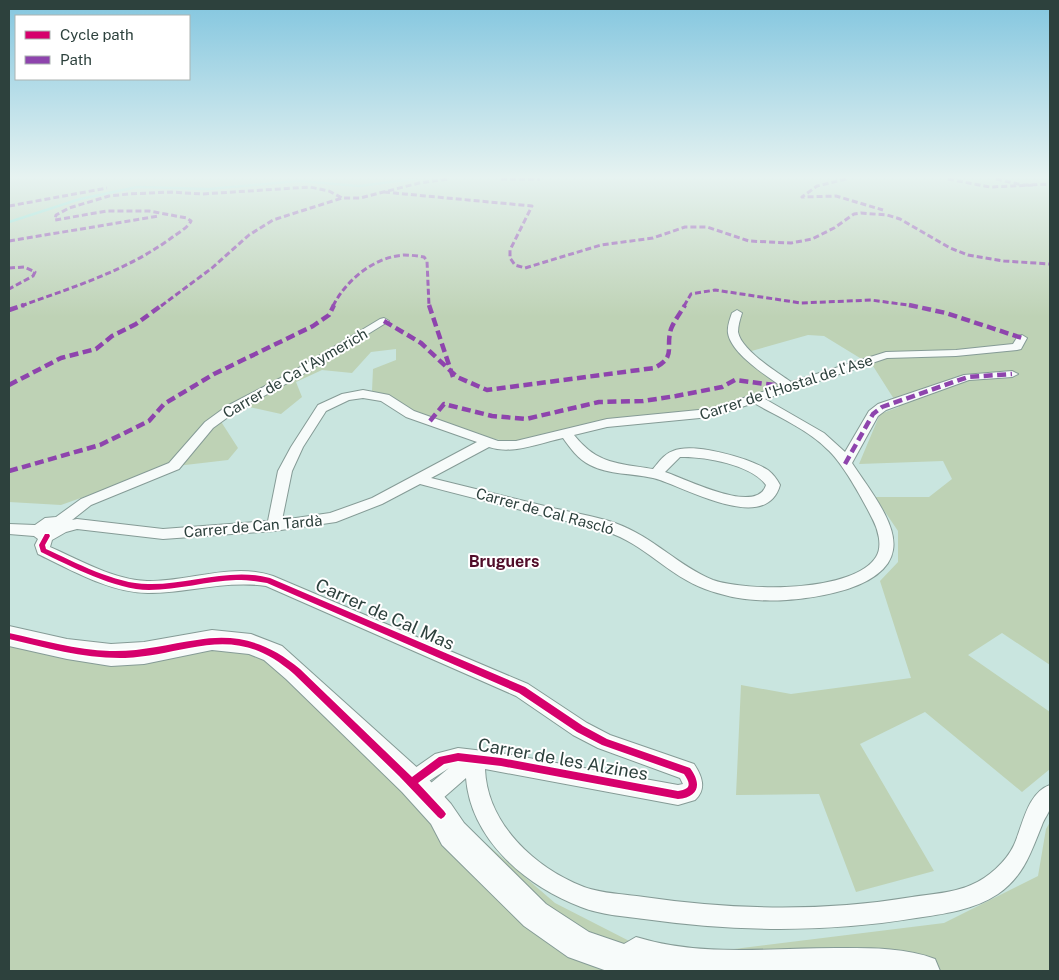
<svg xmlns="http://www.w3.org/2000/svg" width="1059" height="980" font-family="'Public Sans',sans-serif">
	<rect width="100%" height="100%" fill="#c9e5df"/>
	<path fill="#bed2b5" d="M9 179H1050V665L1002 633 968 655 1050 712V769L1022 792 925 712 860 744 934 871 856 892 819 794 736 795 741 685 791 694 911 678 880 581 898 562V531L875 497H929L952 479 943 461 859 464 880 414 899 407 873 366 824 336 808 335 741 354 782 387 714 410 511 442C487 439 435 423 414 411 398 402 391 396 372 391L373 369 396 360V349L371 352 352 373 322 370 296 382 302 397 281 414 240 405 220 420 238 448 228 460 168 467 61 505 9 502Z
		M9 631 74 646 246 637 555 903 641 947 726 950 944 923 1038 876 1046 829 1050 822V971H9Z"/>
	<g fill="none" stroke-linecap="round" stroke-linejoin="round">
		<path stroke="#8be1d1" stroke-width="2.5" d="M9 222 80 199 137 187 209 189 299 181 359 186 415 179"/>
		<g stroke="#859b96" stroke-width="2">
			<path id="street" d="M737 310 742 313C740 319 738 326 738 332 741 350 777 372 791 382L886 352 956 350 1013 344 1018 336 1022 335 1027 338 1021 349 1017 350 956 356 887 358 765 399 824 433 845 452 869 411 878 404 964 375 1012 371 1018 374 1012 377 969 380 886 410 878 416 852 463C866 485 898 523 893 550 886 594 791 603 756 600 739 599 721 595 705 589 669 576 643 543 607 532 587 525 565 521 544 516 503 505 461 495 420 484L382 504 336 522 274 531 163 539 77 529 66 532 52 540 50 547C80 560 114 580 147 581 189 582 232 562 273 576L528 684 587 723 610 735 694 764C702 776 707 789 695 800L678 805 485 769C487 824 535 868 584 887 603 894 625 894 644 897 733 910 822 912 912 897 931 894 953 893 971 885 988 878 1006 862 1014 845 1023 825 1027 793 1050 785 1050 793 1051 801 1050 808 1049 813 1044 819 1042 825 1031 852 1024 876 998 894 974 910 944 914 916 918 825 933 735 932 644 919 623 916 601 915 581 907 526 886 471 840 466 778L434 806 427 809 420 806 417 799 420 792 449 768 412 792 405 789 402 782 405 775 435 754 458 748 501 753 678 785 683 784 680 778 598 748 573 735 516 696 266 586C226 580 188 593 148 593 111 593 71 570 38 554L35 545 38 539 34 536 9 534V524L35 525 45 518 56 517 81 499 169 463 205 422 227 406 292 372 380 319 384 318 389 321 300 376 235 412 213 428 179 469 91 505 72 520 77 519 163 529 268 521 278 471 291 447 318 405 342 394 363 390 389 395 414 411 498 441H516L607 419 709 409 781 386C765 375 731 353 728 333 727 326 730 319 732 313ZM363 398 381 401 406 417 477 442 372 498 330 513 282 520 292 471 303 447 326 411 349 400ZM754 403C778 417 807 429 827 449 842 462 862 498 872 518 878 529 883 546 876 557 854 592 748 592 713 580 680 567 652 536 615 523 595 516 573 513 553 508 512 498 472 488 431 478L489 447C512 455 540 443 563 438 570 448 578 459 590 465 609 475 632 473 653 478 682 485 766 536 780 485 777 479 773 474 768 470 749 458 693 442 673 451 664 454 659 462 653 469 618 463 598 465 574 435L607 427 710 417ZM680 457C704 456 752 465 766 485 757 516 684 478 665 472Z"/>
		</g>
		<g stroke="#859b96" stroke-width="2">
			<path id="secondary" d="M9 626 67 639 111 644 144 642 212 630 251 634 282 646 422 772 451 804 464 823 546 904 589 932 624 944 636 937C704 958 775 947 845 948 874 948 907 948 935 959L940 971H607L568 957 524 926 442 845 431 824 402 792 286 679 264 660 249 654 212 650 144 664 111 666 67 659 9 646Z"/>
		</g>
		<use href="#street" fill="#f7fbfa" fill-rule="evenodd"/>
		<use href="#secondary" fill="#f7fbfa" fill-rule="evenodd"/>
		<path stroke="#8e44ad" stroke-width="3" stroke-dasharray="6 3" stroke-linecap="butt" d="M501 179H540
			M846 179 817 186 802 197 836 196 883 210
			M948 179 990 187 1033 185
			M996 179 1023 185 1050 184
			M384 192 532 206 510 250V258L515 265 525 268 601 245 653 238 685 227H707L749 241 791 243 812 239 834 228 854 214 861 213 887 215 900 219 950 248 968 255 1004 261 1050 264
			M9 206 107 188
			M9 241 159 216
			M9 268 24 267 35 272 33 276 9 289
			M21 306C73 287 129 270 174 236 180 232 188 227 191 221L187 218 149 211H107L55 220 56 215 69 208 109 196 128 194 171 192 202 194 310 187 329 191 342 198
			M161 306 212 268 249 235 273 220 342 198H360L419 183 448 179
			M333 306C346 280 374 257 404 255 411 255 418 256 424 257L427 261 429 306
			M684 306 691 294 715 290 801 303 871 300 915 306"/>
		<path stroke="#8e44ad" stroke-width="4.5" stroke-dasharray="9 4.5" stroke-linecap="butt" d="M429 305 453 377
			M909 305 946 313 1022 338
			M9 310 24 305
			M384 321 421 343 457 377 487 390 654 368C677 357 665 348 671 329 674 321 681 312 685 305
			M9 385 61 358 96 349 112 336 136 324 162 305
			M430 421 444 404 492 416 526 419 599 402 643 401 676 396 722 387 735 380 790 387
			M845 464 873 414 882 407 968 377 1012 374
			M9 471 100 445 149 421 164 404 214 374 313 326 329 315 334 305"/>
		<g stroke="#fff" stroke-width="3">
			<path id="cycleway" d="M45 534H49L50 536 45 545 46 549C75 562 115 584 148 584 189 585 230 567 270 578L525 687 583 726 607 739 690 768C702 784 699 797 678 799L501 766 458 761 444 764 418 783 444 811 446 814 444 817 441 819 438 817 399 776 294 674C260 645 233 639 189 648 168 652 147 657 125 658 85 659 47 648 9 639V633C42 640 76 650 110 651 140 652 168 644 197 640 238 633 269 643 300 669L412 777 439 757 458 753 501 758 678 791C691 789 691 784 684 774L602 745 577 732 519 693 267 583C257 581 247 580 236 580 207 581 178 590 149 590 116 590 70 566 41 552L39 545Z"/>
		</g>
		<use href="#cycleway" fill="#d6006c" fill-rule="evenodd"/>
	</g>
	<linearGradient id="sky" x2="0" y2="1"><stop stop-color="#83c6df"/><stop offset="0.56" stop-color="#e7f3f1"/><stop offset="1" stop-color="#e7f3f1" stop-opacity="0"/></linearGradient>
	<rect width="1059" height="317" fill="url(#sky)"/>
	<g text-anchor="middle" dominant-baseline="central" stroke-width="4" stroke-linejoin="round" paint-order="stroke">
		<g font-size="15" fill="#2d413d" stroke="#fff">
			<text transform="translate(295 373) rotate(-30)">Carrer de Ca l'Aymerich</text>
			<text transform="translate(786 387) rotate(-18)">Carrer de l'Hostal de l'Ase</text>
			<text transform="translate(545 511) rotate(15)">Carrer de Cal Rascló</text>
			<text transform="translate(253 526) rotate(-5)">Carrer de Can Tardà</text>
		</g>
		<g font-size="16" font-weight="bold" fill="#500d29" stroke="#fff">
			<text x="504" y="561">Bruguers</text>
		</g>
		<g font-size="18" fill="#2d413d" stroke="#fff">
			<text transform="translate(385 614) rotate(24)">Carrer de Cal Mas</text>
			<text transform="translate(563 759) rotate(10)">Carrer de les Alzines</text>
		</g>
	</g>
	<rect width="1059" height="980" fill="none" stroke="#2d413d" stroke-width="20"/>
	<rect x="15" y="15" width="175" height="65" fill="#ffffff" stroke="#abb3b1"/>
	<rect x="25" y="31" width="25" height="8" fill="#d6006c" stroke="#abb3b1"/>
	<text x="60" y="40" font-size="15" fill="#2d413d">Cycle path</text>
	<rect x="25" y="56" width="25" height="8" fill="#8e44ad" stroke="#abb3b1"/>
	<text x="60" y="65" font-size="15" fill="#2d413d">Path</text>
</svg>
